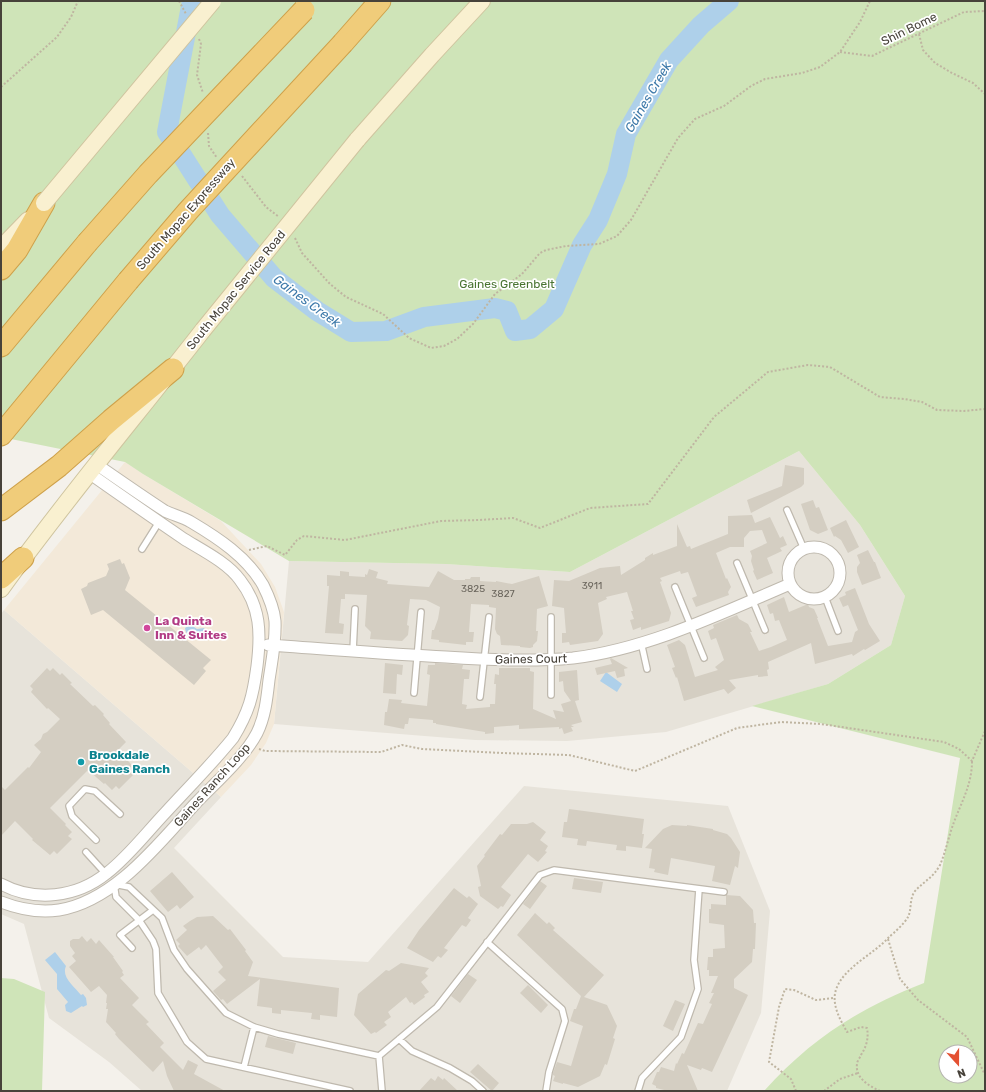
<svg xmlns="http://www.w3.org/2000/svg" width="986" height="1092" font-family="Rubik,sans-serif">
	<rect width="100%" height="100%" fill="#f4f1eb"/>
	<path fill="#e7e3da" d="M799 451 860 525 905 596 891 645 828 684 666 732 567 741 475 740 274 724 289 561 446 564 570 572Z
		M4 610 221 797 174 848 283 957 368 962 524 786 728 806 770 911 761 1013 727 1091H142L109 1062 49 1018 24 924 1 914V614Z"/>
	<path fill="#f3e9d9" d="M125 462 143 474 221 521 261 564 275 587 284 612 274 724 266 743 251 765 221 797 4 610Z"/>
	<path fill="#cfe4b8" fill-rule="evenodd" d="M1 1H985V1091H764C812 1038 858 1009 924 983L960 758 752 706 828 684 891 645 905 596 860 525 799 451 570 572 446 564 289 561 143 474 125 462 1 437ZM946 1052H970V1076H946Z
		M1 978 14 979 45 992 42 1091H1Z"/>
	<path fill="#aed0ea" d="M192 624 194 625V627L197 629 204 628 206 631 205 636C197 641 186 638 185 628Z
		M606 672 622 684 617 692 600 681Z
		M55 952 66 966C61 977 74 986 81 995L83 994 86 998 87 1005 83 1007 82 1006 71 1013 66 1011 65 1005 68 1002 57 989V974L45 960Z"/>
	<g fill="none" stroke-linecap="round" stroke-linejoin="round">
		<path stroke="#aed0ea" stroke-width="20" d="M192 1 167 132 220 215 274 278 317 311 351 332 386 331 424 317 495 308 507 311 515 331 530 329 554 309 582 245 598 220 617 174 626 134 669 60 701 25 729 1"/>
	</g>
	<path fill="#d4cec2" d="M785 465 804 468V484L801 487 751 513 747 500 782 486Z
		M813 500 816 508 819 507 828 530 818 534 810 530 801 504Z
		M752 515 755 523 770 517 780 538 783 536 787 545 780 548 782 551 767 558 773 573 757 580 753 571 754 570 751 561 752 556 750 551 767 543 762 530 750 531 744 538V547H730L716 553 726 579 727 578 731 587 728 592 729 595 696 607 692 598 697 596 688 572 681 574 680 571 660 578 662 581 660 582 671 613 669 621 641 630V627L633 630 630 620 634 619 631 611H633L627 592 606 597 607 599 598 603 603 634 598 641 570 645 569 642 562 643V633H566L564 608 552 606 554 580 569 581 600 568 620 566 621 575 645 560V558L653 553V555L677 546V524L687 547 690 546 691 549 728 534V516Z
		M846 520 859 547 848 553 841 540 835 536 834 537 830 528Z
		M868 550 874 562H875L881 578 862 585 857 572V567L860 563 857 555Z
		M120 559 122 564 124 563 130 578 125 590 211 660 203 668 206 671 194 685 103 610 91 615 81 589 87 586 88 583 106 576 109 569 107 564Z
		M369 569 378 572 376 578 388 581 387 584 429 587 438 571 454 580H465V579H470L471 577H480V581L496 582V581L512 584 539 576 548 606 537 609 536 631H538L537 641 533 645V647L530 648 520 647V646L501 645 500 636 497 634 495 629 496 608 489 607V605L471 604 469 632H474L473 642H466V645L439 642V640L431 639 432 630H434L438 619 440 607 426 600 410 599 407 625 409 626 408 635 402 641 370 639 371 632 365 626 367 595 345 594V599H341L339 623 344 624 343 634 325 633 329 586H327V575L340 576V571L349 572V576L365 577V574L367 575Z
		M855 588 869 624 880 641 865 650 864 649 853 656 852 654 815 664 811 643 768 662 769 669 767 670 768 676 758 677V675L729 680 736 688 728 694 724 689 684 701 677 677 676 678 672 668 675 667 667 645 679 640 685 645 695 677 718 670 715 667 724 660 716 638 711 640 708 631 714 628 713 625 737 615 739 619 748 624 752 632H750L759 651 771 647 787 640 779 620 775 621 773 613 770 614 767 605 784 597 789 612 808 604 809 607 814 609 818 618H817L828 646 852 642 855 632 858 630 848 605 843 607 839 598 846 595 845 592Z
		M611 658 628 668 624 669 625 676 617 678 615 671 597 675 595 668 612 664 610 659Z
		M385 663 403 665 402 675 397 674 396 694 383 693Z
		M435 663 463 665 462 669 470 670 469 679H464L462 704 467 705 466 709 490 707V704H495L496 684H494L495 674 499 675V668H530V671L534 672 533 709 556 719 553 710 564 712 561 704 571 701 564 691 563 681 559 682V672L577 670 579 700 575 701 582 722 571 725 574 727H571L573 731 564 734 562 728 559 729V727L519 729V725L494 727V733L485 734V732L436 724V723H433V720L409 718 408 724H405L404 729 384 725 385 712H387L389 699 402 700 401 703 427 706 430 675 427 674 428 665H435Z
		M47 668 50 671 53 668 60 675 62 673 72 683 70 684 93 706 95 705 104 714 103 715 110 723 109 724 126 742 119 749 129 759 127 760 134 767 130 771 134 774 119 789 116 786 112 790 105 783 104 784 88 770 50 808 66 824 65 825 72 832 68 836 72 839 57 854 54 851 50 855 32 840 33 839 15 821 1 836V786L5 790 28 767 29 768 41 752 34 745 41 739 43 734 47 732 60 719 48 708 47 709 31 692 33 689 30 686Z
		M569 809 644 819 642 834H644L642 848 626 846V851L616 850 617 845 587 841 586 846 577 845 578 839 562 837 564 822H567Z
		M533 822 546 832 540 840 548 846 545 851 547 852 538 862 528 854 501 887 511 895 503 907 501 906 498 909 480 896 478 887 481 886 477 866 485 856 484 855 500 834 502 835 511 824H527Z
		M672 825 687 826V825L713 829V830L727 834 731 838 740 852 738 868 735 866 730 885 712 881 715 866 671 858 668 875 654 872 655 869 649 868 652 849 645 848 663 829Z
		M172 872 194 897 180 909 177 905 168 912 150 891Z
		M574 878 603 882 601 893 572 889Z
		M540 881 547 886 530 909 523 904Z
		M454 888 467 898 469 896 478 904 468 918 471 920 466 927 462 925 444 948 448 950 441 958 438 956 433 962 407 948 419 930Z
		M726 895 740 896 753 910 754 923H756L755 949H753L752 962 734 979V988L748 995 712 1072 702 1068 701 1070 687 1065 698 1091H668L656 1088V1086L652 1084 657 1072H659L661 1067 674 1071 676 1063 677 1064 682 1053 684 1054 698 1023 703 1024 712 1004 709 1003 714 993H711L718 976H709V970H707L708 957H713V949L725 948 724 925 709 923V909H711V904L726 905Z
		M535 913 547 924 549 922 555 928 553 930 604 975 584 997 607 1005 617 1026 613 1038 615 1039 607 1065 605 1064 600 1076 578 1087 563 1083V1084L553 1081 555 1076 553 1075V1073L557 1062 571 1066 583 1026 570 1021 574 1009H576L581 996 517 935Z
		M213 916 228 930 230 929 246 950 245 951 253 962 248 976 339 988 337 1017 320 1015V1020L311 1019 312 1013 281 1010V1014L272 1013V1008L257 1006 260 979 227 1004 223 999 221 1000 213 991 226 980 218 972 223 967 206 945 201 950 199 947 187 956 178 946 180 944 176 940 187 930 183 926 190 921 197 917Z
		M82 936 87 942 91 938 96 944 99 940 114 957H113L123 971 122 972 124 975 120 978 139 998 132 1005 149 1022 146 1024 164 1043 160 1047 183 1070 188 1060 198 1065 194 1074 225 1091H174L167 1076 163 1061 153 1072 119 1039 115 1034 116 1033 106 1022 108 1009H106L107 1003H106L107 995 99 986 91 992 69 967 76 961 72 956 75 953 70 946V941L73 939H79Z
		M401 963 429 968 425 973 428 976 421 982 429 992 424 995 425 997 414 1005 412 1002 410 1003 406 997 388 1012 391 1017 384 1022 387 1025 376 1033 375 1032 371 1034 354 1015 358 994 386 970 389 971Z
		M468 974 477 980 460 1003 451 996Z
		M528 985 548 1005 541 1013 520 993Z
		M675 1000 685 1004 673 1031 663 1026Z
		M268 1036 296 1043 293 1054 265 1047Z
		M478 1064 499 1083 492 1091 470 1072Z
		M438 1076 443 1080 444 1078 458 1091H419L431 1078 435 1081Z"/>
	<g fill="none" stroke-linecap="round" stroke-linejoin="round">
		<g stroke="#bfb9ae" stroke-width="8">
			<path id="lane" d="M787 510 804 549
				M142 549 159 522
				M737 563 765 630
				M675 587 704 658
				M825 597 838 631
				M551 617V695
				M641 642 647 669
				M353 651 355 609
				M414 693 421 612
				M480 697 489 617
				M96 840 72 816 69 806 85 789 95 791 120 814
				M86 852 106 874
				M487 942 562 1009 565 1021 549 1072 546 1091
				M132 948 120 935 153 910
				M399 1039 412 1051 450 1068 472 1081 483 1091
				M379 1056 437 1007 540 875 554 870 724 892
				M379 1056 382 1091
				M244 1067 254 1027
				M350 1091 206 1059 187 1042 158 993 156 949 153 941 139 920 116 897 114 884 129 887 162 918 174 950 187 969 226 1013 254 1027 278 1034 379 1056
				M638 1091 642 1078 681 1037 698 989 694 960 699 889"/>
		</g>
		<g stroke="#bfb9ae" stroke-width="13">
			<path id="street" d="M788 573a26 26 0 1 1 52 0a26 26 0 1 1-52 0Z
				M268 645C328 649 387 654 446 657 488 660 531 662 573 658 648 649 722 613 790 584
				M1 884C35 902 76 898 107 873 128 857 147 832 166 812 188 788 212 764 233 738 249 712 253 696 257 666 261 634 261 607 240 580 228 563 202 550 184 539 152 517 120 495 89 473
				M1 902C19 909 39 913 59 910 115 901 159 843 195 804 215 783 244 758 257 733 265 717 267 698 269 680 272 660 276 641 275 621 274 610 268 595 263 585 247 557 218 538 191 522 183 517 173 515 165 511 142 496 119 480 96 464"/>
		</g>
		<g stroke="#cfc49f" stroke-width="18">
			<path id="secondary" d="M357 140 432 55 482 1
				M1 248 28 220
				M1 589C65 500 136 416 203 330"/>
		</g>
		<g stroke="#cea14b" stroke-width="23">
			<path id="highway" d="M343 43 380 1
				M1 269 17 250 44 203
				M1 346 87 243
				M1 435 128 281
				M1 510 59 466 111 420 173 369
				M1 578 23 558"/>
		</g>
		<path stroke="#bfb5a1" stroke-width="2" stroke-dasharray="2 2" stroke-linecap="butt" d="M179 1 186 14
			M919 34 923 50 935 63 952 73 973 83 985 94
			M199 39 201 44 197 75 203 93
			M840 52 872 56 964 12 985 11
			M1 87 57 37 71 17 78 1
			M208 133 209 146 217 158
			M242 176 266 207 279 217
			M295 238 302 253 330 284 346 297 383 314 409 338 431 348 444 346 457 339 473 324 495 294 522 274 540 253 546 250 566 246 599 244 617 236 631 220 678 138 695 119 724 106 751 86 765 79 802 73 820 67 840 52 860 22 870 1
			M249 550 267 546 285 555 297 540 304 536 345 540 441 521 479 520 513 518 540 528 590 508 648 504 714 417 768 372 808 365 830 367 880 397 904 399 922 402 937 410 964 411 985 409
			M259 749 265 751 381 752 402 745 422 749 502 753 569 755 635 771 737 728 781 722 821 724 944 742 959 749 972 761 985 731
			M888 939 900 979 918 1000 967 1037 985 1075
			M796 1091 791 1079 769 1062 779 1007 785 989 794 990 816 1000 834 998
			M824 1091 840 1079 858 1073
			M880 1091C869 1086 855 1078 857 1064 857 1061 860 1058 861 1055 866 1047 869 1039 867 1028L861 1027 847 1032C840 1019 830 1003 837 987 846 966 874 954 889 937 894 933 905 923 908 917 912 909 909 899 915 891 923 882 933 878 940 865 946 851 949 835 954 822 962 801 972 784 972 761"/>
		<use href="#lane" stroke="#fff" stroke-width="5.5"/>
		<use href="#street" stroke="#fff" stroke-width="11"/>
		<use href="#secondary" stroke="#f9f0d0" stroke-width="16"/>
		<use href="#highway" stroke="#f0cc7a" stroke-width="21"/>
		<g stroke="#cfc49f" stroke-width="18" stroke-linecap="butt">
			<path id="secondary-bridge" d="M44 203 213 1
				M203 330 357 140"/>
		</g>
		<g stroke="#cea14b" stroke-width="23" stroke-linecap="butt">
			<path id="highway-bridge" d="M87 243 148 174 304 10
				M128 281 188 211 343 43"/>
		</g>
		<use href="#secondary-bridge" stroke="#f9f0d0" stroke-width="16"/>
		<use href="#highway-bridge" stroke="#f0cc7a" stroke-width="21"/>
	</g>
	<circle fill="#d1479c" stroke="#fff" stroke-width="1.5" cx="147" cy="628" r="4"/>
	<circle fill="#0f9aa8" stroke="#fff" stroke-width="1.5" cx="81" cy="762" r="4"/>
	<g text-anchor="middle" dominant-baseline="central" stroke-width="3.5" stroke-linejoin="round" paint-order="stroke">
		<g font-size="10" fill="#6a655c">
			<text x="592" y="586">3911</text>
			<text x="473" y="589">3825</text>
			<text x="503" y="594">3827</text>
		</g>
		<g font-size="12" fill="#47423a" stroke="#fff">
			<text transform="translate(909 29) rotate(-26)">Shin Bome</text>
			<text transform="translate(186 214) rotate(-49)">South Mopac Expressway</text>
			<text transform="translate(236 290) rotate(-51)">South Mopac Service Road</text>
			<text transform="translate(531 659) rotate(-1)">Gaines Court</text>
			<text transform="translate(212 785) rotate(-48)">Gaines Ranch Loop</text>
		</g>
		<g font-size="12" fill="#497432" stroke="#fff">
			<text x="507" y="284">Gaines Greenbelt</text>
		</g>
		<g font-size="12" font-weight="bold" fill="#b23c85" stroke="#fff" text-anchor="start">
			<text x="155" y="621">La Quinta<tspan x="155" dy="14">Inn &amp; Suites</tspan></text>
		</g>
		<g font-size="12" font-weight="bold" fill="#0d838f" stroke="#fff" text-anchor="start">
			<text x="89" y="755">Brookdale<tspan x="89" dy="14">Gaines Ranch</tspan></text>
		</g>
		<g font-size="13" font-style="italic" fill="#3d79a9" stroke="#fff">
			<text transform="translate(648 97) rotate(-60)">Gaines Creek</text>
			<text transform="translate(307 301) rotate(36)">Gaines Creek</text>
		</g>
	</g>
	<rect width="986" height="1092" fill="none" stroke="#47423a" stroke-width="4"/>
	<g transform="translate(958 1064) rotate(159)"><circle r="19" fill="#ffffff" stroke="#b5b3b0"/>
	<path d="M0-3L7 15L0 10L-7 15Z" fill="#e45132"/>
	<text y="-6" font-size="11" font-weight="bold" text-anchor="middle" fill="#47423a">N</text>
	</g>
</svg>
